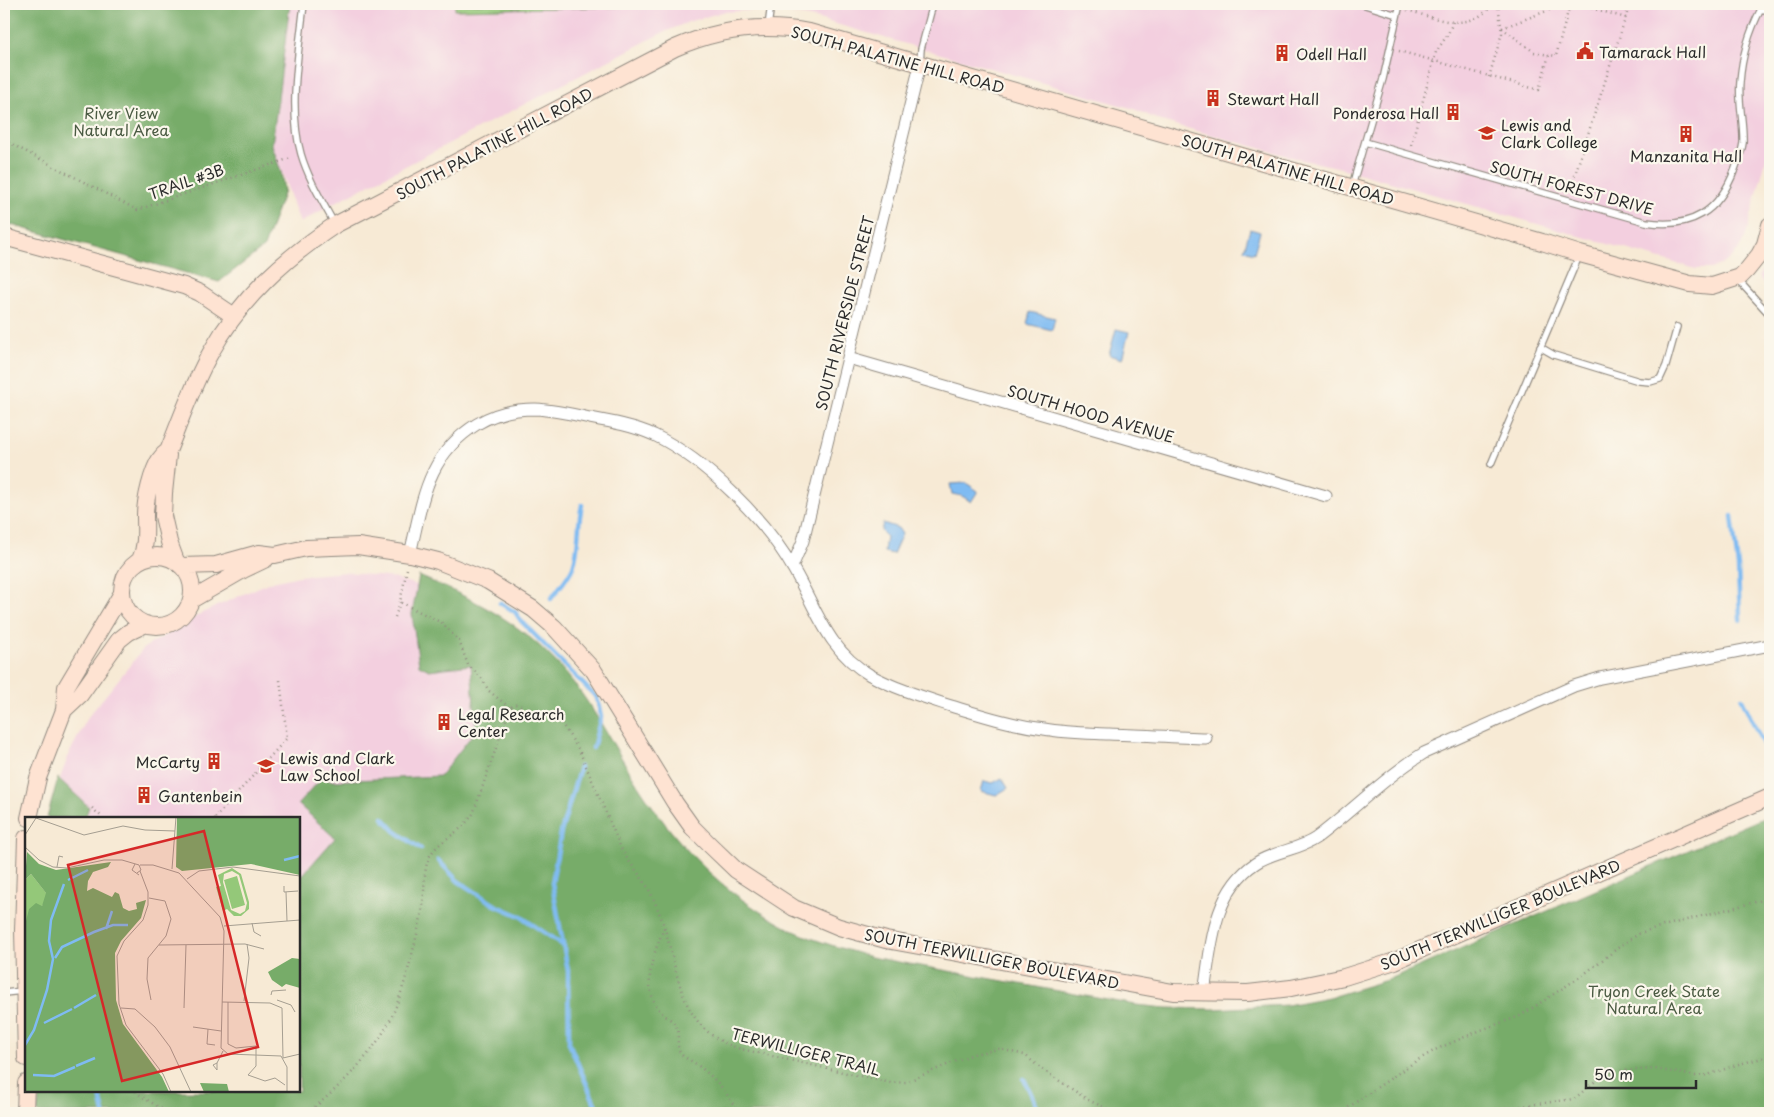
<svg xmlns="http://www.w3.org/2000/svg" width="1774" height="1117" font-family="'Playpen Sans',sans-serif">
	<rect width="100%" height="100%" fill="#fbf7ec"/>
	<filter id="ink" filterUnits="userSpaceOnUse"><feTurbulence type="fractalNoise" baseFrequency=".02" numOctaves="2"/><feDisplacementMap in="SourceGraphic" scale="10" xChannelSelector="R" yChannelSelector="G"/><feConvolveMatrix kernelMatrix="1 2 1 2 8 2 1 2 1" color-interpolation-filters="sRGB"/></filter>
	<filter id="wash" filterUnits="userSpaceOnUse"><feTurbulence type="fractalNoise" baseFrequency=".0096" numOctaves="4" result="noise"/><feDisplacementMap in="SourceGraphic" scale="20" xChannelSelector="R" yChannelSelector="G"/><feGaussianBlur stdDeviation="1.12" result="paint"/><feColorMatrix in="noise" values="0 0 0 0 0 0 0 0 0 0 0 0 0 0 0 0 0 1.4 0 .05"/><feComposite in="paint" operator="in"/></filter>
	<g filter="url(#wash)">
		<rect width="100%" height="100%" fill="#f7ead5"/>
		<path fill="#f3cfdf" d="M290 4H1770V145L1745 238 1738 251 1727 261 1712 269H1696L1337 167 1303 160 1161 121 1134 109 815 18 777 11 760 10 722 12 691 21 660 34 332 204 300 223 272 145Z
			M1770 253V292L1759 277Z
			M347 572 393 578 458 597 544 654 299 970V818H49L59 781 70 752 88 717 144 648 202 613 268 583 299 576Z"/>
		<path fill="#94c879" stroke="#607a52" d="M455 4H656V6L455 10Z"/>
		<path fill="#77ac69" stroke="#516c4a" d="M4 4H290L272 145 281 172 284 191 264 247 219 282 4 223Z
			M419 576C467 596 513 618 550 656 593 698 616 755 650 803 688 858 733 900 792 930 817 942 845 949 871 957L1136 1005 1166 1008 1213 1009 1287 1005 1334 996 1390 979 1770 815V1113H37L40 1091H299V879L335 838 298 804 322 778 333 781 440 776 476 730 471 665 429 670 419 665 412 614Z
			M58 778 89 807 85 818H47Z"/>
		<path fill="#7fbbf2" stroke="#55738e" d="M1250 229 1260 232 1254 253 1244 250Z
			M1030 312 1055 318 1052 330 1027 324Z
			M1116 329 1129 332 1122 359 1109 355Z
			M966 483 978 491 971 502 962 496 952 494 950 484Z
			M883 523 898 528 902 534 893 554 884 552 886 536 881 531Z
			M1002 778 1008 788 996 795 981 791 984 781 993 783Z"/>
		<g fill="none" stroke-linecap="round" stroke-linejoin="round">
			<path stroke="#7fbbf2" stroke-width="4.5" d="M1732 516 1738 567 1740 620
				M551 599C558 589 568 578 573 567 580 547 577 525 582 505
				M500 603 515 612 521 621 597 698 601 717 593 748
				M1742 699 1770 759
				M580 767 561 832 552 883 568 971 569 1043 599 1113
				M383 818 395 831 421 849
				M438 860 458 881 495 905 520 916 564 946
				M1024 1079 1040 1113
				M99 1091 104 1113"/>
		</g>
	</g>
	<g filter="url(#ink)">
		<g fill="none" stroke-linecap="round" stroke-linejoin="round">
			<g stroke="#918a80" stroke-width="8">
				<path id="lane" d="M304 4C299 51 288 108 301 154 308 178 322 201 334 223
					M1362 4 1397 15
					M768 27 771 4
					M920 63 921 49 933 4
					M1365 142 1646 222C1692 229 1719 212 1735 169 1738 161 1742 151 1743 143 1744 123 1738 103 1740 82 1742 55 1749 32 1761 9L1770 11
					M1352 186 1383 79 1400 4
					M1738 280 1770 315
					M1540 347 1554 355 1639 381 1650 382 1660 379 1666 366 1677 327
					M1491 464 1579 256
					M4 993 23 991"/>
			</g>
			<g stroke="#918a80" stroke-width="13">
				<path id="street" d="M848 358 1326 496
					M410 554C423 500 426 456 477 424 495 413 515 409 535 409 554 410 572 414 590 418 612 422 634 426 654 435 706 460 766 520 794 570 817 610 828 651 870 675 896 689 923 697 951 706 981 715 1012 725 1044 729 1066 733 1087 733 1109 734 1141 735 1173 737 1206 738
					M792 567 803 541 920 65
					M1204 993C1211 947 1213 891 1256 863 1274 851 1299 850 1316 838 1352 811 1385 777 1424 753L1574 686 1600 678 1770 645"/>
			</g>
			<g stroke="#918a80" stroke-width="18">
				<path id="secondary" d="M4 237 184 286 200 293 234 316
					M168 455 164 493 163 516 169 542 176 561
					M122 591a35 35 0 1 1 70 0a35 35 0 1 1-70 0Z
					M140 560C147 545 145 531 145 515 145 500 152 471 160 459 162 456 165 453 168 451 181 419 194 381 211 352 241 298 284 259 335 225L675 48C718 29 762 23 809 32L1542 242 1580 254 1690 284 1712 286 1740 277 1747 270 1759 255 1765 244 1770 225
					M181 566 216 565 259 553 275 555 306 548 358 546 410 554 438 561 488 581 533 609 554 627 594 671 675 803 692 827 711 846 736 870 794 908 839 927 886 940 1173 992 1248 993 1291 988 1344 977 1395 961 1770 797
					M193 599 243 570 266 559
					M64 710 80 695 119 640 129 632 146 624
					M29 818 38 778 64 710 66 687 122 593
					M26 838 23 930 26 1058
					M25 1113 26 1083"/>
			</g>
			<path stroke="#918a80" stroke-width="2.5" stroke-dasharray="1 4" stroke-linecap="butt" d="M1577 4 1626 18
				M1407 10C1438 19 1469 34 1493 4
				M1502 28 1565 4
				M1502 28 1534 52 1549 55
				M1399 51 1539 90 1549 55 1556 56 1570 4
				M1489 77 1502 33 1498 4
				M4 140 137 210 291 158
				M1411 145 1436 52 1448 34 1453 22
				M1570 190 1630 4
				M407 569 400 602 442 623 459 641 468 665 481 677 489 691 510 708
				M395 617 400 602
				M92 808 103 818
				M215 818 287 738 280 680
				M664 928C654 953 641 983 658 1008 662 1015 670 1018 675 1024 682 1034 673 1047 683 1056 687 1059 692 1061 696 1064 713 1076 730 1094 737 1113
				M136 1091C140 1097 160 1107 168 1113
				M307 1113C337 1091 377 1050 392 1016 406 984 414 947 422 913 425 898 423 873 428 860 434 844 452 837 463 826 467 822 470 818 473 814L510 708 515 704 546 714 560 721 579 750 621 848C628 862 639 873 647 886 651 893 655 902 658 910 681 964 672 1029 741 1049L891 1083 906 1082 973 1054 999 1049 1025 1055 1040 1068 1090 1101 1118 1113
				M1340 1113 1416 1061 1437 1049 1481 1030 1520 1016 1583 975 1619 947 1640 933 1652 929 1770 898
				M1486 1113 1499 1109 1574 1099 1599 1078 1616 1071 1655 1069 1696 1076 1708 1075 1739 1064 1770 1056"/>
			<use href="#lane" stroke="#fff" stroke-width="5.5"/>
			<use href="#street" stroke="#fff" stroke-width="11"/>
			<use href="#secondary" stroke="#fee3d2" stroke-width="16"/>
		</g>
	</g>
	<defs>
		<g id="civic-bare" transform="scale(1.35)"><path d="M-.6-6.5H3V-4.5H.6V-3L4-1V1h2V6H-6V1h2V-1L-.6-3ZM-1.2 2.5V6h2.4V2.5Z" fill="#c8321e" stroke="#fbf7ec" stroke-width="2.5" paint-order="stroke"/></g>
		<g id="building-bare" transform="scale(1.35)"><path d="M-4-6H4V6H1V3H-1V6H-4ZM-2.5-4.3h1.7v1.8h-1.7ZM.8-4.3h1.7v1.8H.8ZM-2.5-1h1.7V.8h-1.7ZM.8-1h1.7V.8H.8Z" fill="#c8321e" stroke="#fbf7ec" stroke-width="2.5" paint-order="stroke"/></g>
		<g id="university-bare" transform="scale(1.35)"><path d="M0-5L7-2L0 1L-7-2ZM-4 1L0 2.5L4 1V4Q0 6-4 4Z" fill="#c8321e" stroke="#fbf7ec" stroke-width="2.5" paint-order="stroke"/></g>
	</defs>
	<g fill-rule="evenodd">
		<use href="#civic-bare" x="1585" y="51"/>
		<use href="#building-bare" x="1282" y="53"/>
		<use href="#building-bare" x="1213" y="98"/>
		<use href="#building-bare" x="1453" y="112"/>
		<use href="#university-bare" x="1487" y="133"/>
		<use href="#building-bare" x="1686" y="134"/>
		<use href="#building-bare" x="444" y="722"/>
		<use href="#building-bare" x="214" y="761"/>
		<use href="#university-bare" x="266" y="766"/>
		<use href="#building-bare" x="144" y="795"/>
	</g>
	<g text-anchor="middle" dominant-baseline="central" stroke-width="4.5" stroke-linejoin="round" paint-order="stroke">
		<g font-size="15" fill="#2b2b2b" stroke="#fbf7ec" text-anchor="start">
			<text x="1599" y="51">Tamarack Hall</text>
			<text x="1296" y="53">Odell Hall</text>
			<text x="1227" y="98">Stewart Hall</text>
			<text x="1439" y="112" text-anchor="end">Ponderosa Hall</text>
			<text x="1501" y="124">Lewis and<tspan x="1501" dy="17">Clark College</tspan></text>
			<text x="1686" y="155" text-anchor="middle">Manzanita Hall</text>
			<text x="458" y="713">Legal Research<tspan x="458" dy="17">Center</tspan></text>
			<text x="280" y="757">Lewis and Clark<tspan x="280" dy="17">Law School</tspan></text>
			<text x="200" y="761" text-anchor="end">McCarty</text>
			<text x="158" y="795">Gantenbein</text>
		</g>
		<g font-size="15" fill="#2b2b2b" stroke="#fbf7ec">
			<text transform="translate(898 59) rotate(15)">SOUTH PALATINE HILL ROAD</text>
			<text transform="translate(494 143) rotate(-28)">SOUTH PALATINE HILL ROAD</text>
			<text transform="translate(1288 169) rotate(16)">SOUTH PALATINE HILL ROAD</text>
			<text transform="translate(186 181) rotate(-19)">TRAIL #3B</text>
			<text transform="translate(1572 187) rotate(15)">SOUTH FOREST DRIVE</text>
			<text transform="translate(844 313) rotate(-76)">SOUTH RIVERSIDE STREET</text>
			<text transform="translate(1091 413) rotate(16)">SOUTH HOOD AVENUE</text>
			<text transform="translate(1500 914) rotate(-23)">SOUTH TERWILLIGER BOULEVARD</text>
			<text transform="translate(992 958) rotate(11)">SOUTH TERWILLIGER BOULEVARD</text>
			<text transform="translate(806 1051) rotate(14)">TERWILLIGER TRAIL</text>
		</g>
		<g font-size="15" fill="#4a5a42" stroke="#fbf7ec">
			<text x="121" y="112">River View<tspan x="121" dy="17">Natural Area</tspan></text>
			<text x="1654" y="990">Tryon Creek State<tspan x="1654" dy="17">Natural Area</tspan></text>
		</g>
	</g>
	<g transform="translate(25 817)">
		<rect width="275" height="275" fill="#f7ead5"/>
		<path d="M207 51 216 57 224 85V92L216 99H209L202 92 198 94 191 70 196 69 193 58ZM207 54 214 58 222 86 220 94 215 97 206 93 198 65 199 57ZM6 57 22 77 20 85 0 110V63ZM212 59 220 88 207 92 199 63Z" fill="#94c879" fill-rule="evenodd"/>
		<path d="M152 0H275V58L226 47 157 54 151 50ZM2 35 14 47 31 53 86 45 83 50 68 55 63 64 62 74 68 71 87 80 90 75 94 77 98 91 104 94 112 92 111 86 121 83 116 101 96 124 90 136 91 183 98 207 137 260 144 275H0V108L4 92 11 86 17 89 21 76 6 57 0 63ZM267 141 275 142V171L261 167 257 170 247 163 243 155ZM175 266 202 267 204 275H179Z" fill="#77ac69"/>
		<path fill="none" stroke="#7fbbf2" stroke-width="2.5" d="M259 43 275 39M43 63 63 53M81 112 87 94M30 141 37 130 69 115 88 108H103M49 191 71 178M19 206 47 192M0 228 9 213 22 173 28 142 24 124 26 103 39 67M51 249 70 241M8 258 29 259 50 250"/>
		<path fill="none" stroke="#a59e91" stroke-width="1" d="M11 1 59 18 98 9 120 13 150 14M0 18 11 1M0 30 14 43 28 50 42 51 79 43H97L114 48 116 53 112 56M110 47 107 53 114 58M115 48H128L154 56 195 100 199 114 196 231 203 237 256 239 262 250V275M32 50 34 39 38 40M147 52 151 0M115 54 123 75V88L118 103 99 124 92 139 94 187 101 208 138 257 146 275M162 62 174 54 208 50 275 59M259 69V75L273 74M261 75 262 104M124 81 140 84 146 102 141 119 123 141 122 162 126 183M227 106 229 115 236 119M199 109 275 103M134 128 220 127 239 132M246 178 247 174 261 173M252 183 266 188 270 195M219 184 224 141 222 127M197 185 245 186 257 191 258 241M203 185V227L211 231 231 229V249L223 258 240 264 250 261 260 268M96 191 110 192 130 210 145 230 166 275M159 191 161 128M168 210 196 214M183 212 182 227 190 228M258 241 275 237M192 246V253L188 248 192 246 198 234"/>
		<path fill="#d62828" fill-opacity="0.15" stroke="#d62828" stroke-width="2.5" d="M179 14 233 230 97 264 43 48Z"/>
		<rect width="275" height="275" fill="none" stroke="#2b2b2b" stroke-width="2.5"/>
	</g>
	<rect width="1774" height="1117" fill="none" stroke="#fbf7ec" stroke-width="20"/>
	<path d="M1586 1080v8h110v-8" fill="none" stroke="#2b2b2b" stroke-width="2.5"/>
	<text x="1594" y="1080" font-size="15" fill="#2b2b2b" stroke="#fbf7ec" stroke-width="4" paint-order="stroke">50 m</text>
</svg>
